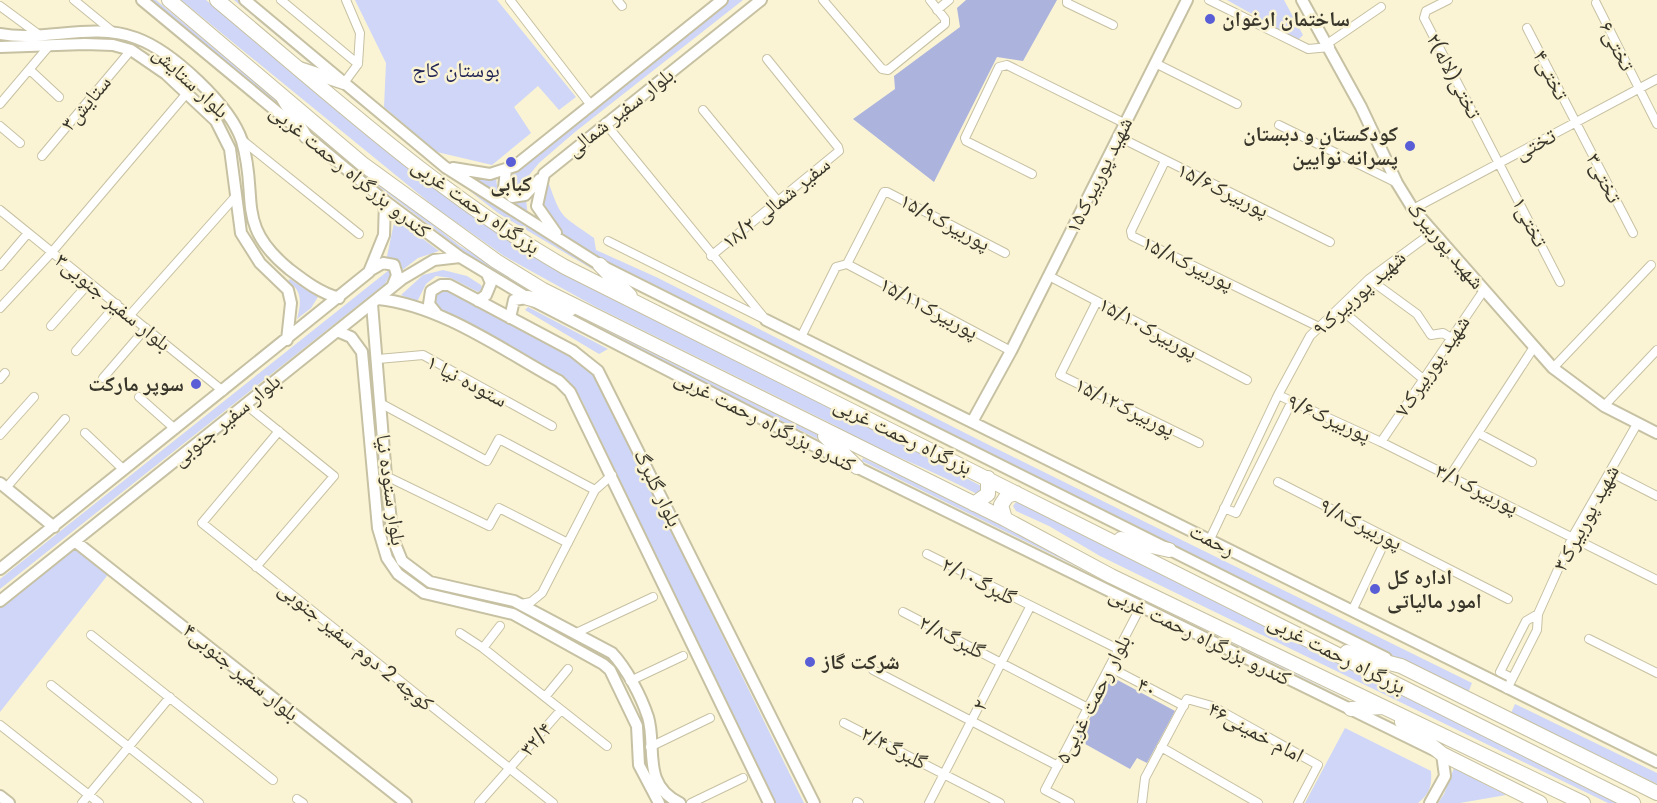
<svg xmlns="http://www.w3.org/2000/svg" width="1657" height="803" font-family="'DM Sans','Noto Naskh Arabic',sans-serif">
	<rect width="100%" height="100%" fill="#faf4d5"/>
	<path fill="#cfd6f7" d="M149 0H156L284 106 289 115Z
		M181 0H206L374 140 484 224 985 488 979 495C931 469 881 452 834 425L596 307 504 256 436 208Z
		M234 0H239L327 73 318 70Z
		M355 0H497L576 97 559 110 538 86 514 107 531 133 492 165 437 152 384 107 386 63Z
		M729 0H743L575 132 539 163 518 189 507 185 508 178 523 167Z
		M1227 0H1284L1303 35 1298 40Z
		M350 97H355L494 206 597 268 599 273 498 213Z
		M314 137H322L460 246 554 300 528 292 463 251Z
		M496 178 497 186 506 199H526L528 218 472 179Z
		M548 181C562 221 561 214 594 238L596 250 656 277 989 445 1472 683 1468 693 615 270C593 256 543 230 543 199 543 194 547 186 548 181Z
		M395 218 439 251 418 258 401 271 386 261Z
		M389 270 392 272 385 284 0 589V579Z
		M443 270 467 276 481 285 483 290 478 292 451 278 436 276 426 284 417 302 401 295 423 275Z
		M290 279 318 297 311 308 297 319C301 302 303 292 288 281Z
		M446 288 571 354 594 373 804 803H775L581 399 570 386 439 312 434 301 435 295Z
		M528 307 608 349 599 354 525 310Z
		M571 316 586 320 818 435 828 444Z
		M863 458 965 506 1356 704 862 461Z
		M1016 502 1024 504 1624 803H1608L1100 556 1049 526 1016 511 1013 506Z
		M76 542 114 567 0 712V607Z
		M1515 704 1657 773V784L1511 713Z
		M1345 728 1431 771C1432 786 1430 793 1418 803H1305Z
		M1454 768 1506 795 1460 803H1438L1444 794Z"/>
	<path fill="#acb3dc" d="M966 0H1057L1023 61 997 57 934 182 853 119 895 89 894 76 960 27 957 8Z
		M1112 677 1175 711 1147 763 1137 758 1130 769 1078 740Z"/>
	<g fill="none" stroke-linecap="round" stroke-linejoin="round">
		<g stroke="#c7c1a3" stroke-width="10">
			<path id="street" d="M74 0 112 31
				M281 0 358 64
				M346 0 360 33 358 64
				M510 0 590 104
				M617 0 622 6
				M823 0 882 69 888 70 945 24V19L930 0
				M1067 0V3L1113 25
				M1209 0 1308 49 1330 47
				M1448 0 1426 11 1424 18 1560 282
				M1596 3 1657 124
				M0 6 38 34
				M937 10 949 0
				M1527 28 1633 233
				M1327 44 1381 7
				M1155 63 1237 104
				M30 70 59 97
				M344 83 358 64
				M0 104 49 46
				M703 110 777 200
				M605 123 766 320
				M1279 125 1397 183
				M0 126 20 143
				M1117 136 1330 242
				M242 140 359 234
				M42 156 131 50
				M1165 161 1131 231 1132 236 1319 327
				M1032 174 966 141 965 138 999 67 1007 65 1124 123
				M1413 209 1657 79
				M0 210 223 391
				M608 241 762 318
				M711 256 839 151 838 147 767 59
				M847 264 884 192H887L1005 253
				M847 264 1011 351
				M0 266 28 233
				M1049 276 1247 380
				M1369 279 1417 314 1431 335 1443 333 1451 338
				M1097 301 1060 375 1199 443
				M0 308 52 252 187 93
				M1339 308 1423 379
				M130 315 235 197
				M51 326 89 283
				M801 337 836 267 847 264
				M76 351 117 304
				M378 359 423 355 552 426
				M1553 368 1651 265
				M103 378 146 328
				M0 379 5 373
				M1278 395 1381 442 1657 580
				M139 397 175 429
				M380 403 487 461 499 439 595 490
				M245 404 334 476 256 567
				M1604 406 1657 350
				M279 431 202 523 553 803
				M85 433 124 470
				M1478 433 1532 462
				M0 435 34 397
				M1381 442 1484 290
				M1610 472 1657 496
				M386 476 489 526 499 508 568 543
				M1450 476 1534 347
				M1278 482 1508 599
				M6 488 65 419
				M1224 508 1236 513 1292 401
				M1210 539 1278 395 1310 336 1369 279 1433 232
				M927 554 1118 649
				M521 604 531 602 542 593 595 490 612 475
				M1352 611 1387 537
				M903 612 1088 708
				M500 626 483 648 607 746
				M460 633 483 648
				M576 633 653 597
				M91 635 273 780
				M1589 639 1657 673
				M1109 667 1184 706
				M873 670 1058 766
				M1512 678 1500 672 1526 621 1538 614
				M630 681 683 656
				M51 685 199 803
				M1507 689 1537 630 1538 614 1573 536 1637 424
				M545 697 568 669
				M844 723 1000 803
				M0 725 99 803
				M650 747 710 718
				M1161 747 1258 803
				M297 799 303 803
				M857 802 859 803
				M82 803 170 697
				M479 803 561 710
				M691 803 743 778
				M929 803 1030 607
				M1070 803 1045 790 1140 608
				M1142 803 1145 778 1187 699 1212 706 1318 765 1298 803"/>
		</g>
		<g stroke="#c7c1a3" stroke-width="14">
			<path id="secondary" d="M142 0 385 201 460 257 528 298 840 459 1442 754 1445 776 1430 803
				M245 0 445 167 600 265 1386 658
				M1302 0 1361 107 1397 183 1413 209 1553 368 1604 406 1657 433
				M0 34C45 42 92 22 136 38 172 51 230 105 242 141 259 198 234 224 289 269 306 282 319 292 339 298
				M0 47 85 44 113 45 131 50 166 74 216 121 230 149 241 233 260 263 288 290 291 303 287 340
				M453 168 490 174 515 166 722 0
				M506 170 504 188 512 197 525 195 540 179
				M556 233 537 206 544 174 761 0
				M371 270 383 263 394 265 397 275 393 285
				M378 299C441 305 504 351 559 381L570 392 769 803
				M478 301 486 295 491 283 487 274
				M372 304 386 476 393 539 402 561 430 582 514 601 612 653C627 669 641 696 648 717 657 746 641 785 680 803
				M437 314 429 304 431 291 441 285H449L573 351 598 371 814 803
				M510 318 514 300 527 298
				M766 320 1657 762
				M337 331 351 337 362 352 378 528 387 558 398 574 424 593 513 614 603 664 610 670 637 726 639 765 659 803
				M972 422 1011 351 1187 0
				M0 483 54 527
				M76 542 406 803
				M0 569 369 272 384 235 385 201
				M0 601 402 279 434 260 460 257
				M0 796 9 803"/>
		</g>
		<g stroke="#c7c1a3" stroke-width="15">
			<path id="primary" d="M299 68 344 83
				M283 99 306 137"/>
		</g>
		<g stroke="#c7c1a3" stroke-width="16">
			<path id="highway" d="M169 0 364 165 496 261 543 290 1005 519 1111 576 1583 803
				M217 0C329 93 438 194 565 267L1633 803
				M600 265 630 296
				M528 298 570 309
				M825 436 857 467
				M974 504 988 494V478
				M1005 519 1001 505 1007 496 1016 493
				M1121 539 1169 550
				M1347 652 1401 666 1657 793
				M1351 709 1382 707
				M1402 722 1442 754 1540 803"/>
		</g>
		<use href="#street" stroke="#fff" stroke-width="8"/>
		<use href="#secondary" stroke="#fff" stroke-width="10"/>
		<use href="#primary" stroke="#fff" stroke-width="12"/>
		<use href="#highway" stroke="#fff" stroke-width="14"/>
	</g>
	<g fill="#595ed6" stroke="#faf4d5" stroke-width="2">
		<circle cx="1210" cy="19" r="6"/>
		<circle cx="1410" cy="146" r="6"/>
		<circle cx="511" cy="162" r="6"/>
		<circle cx="196" cy="384" r="6"/>
		<circle cx="1375" cy="589" r="6"/>
		<circle cx="810" cy="662" r="6"/>
	</g>
	<g text-anchor="middle" dominant-baseline="central" stroke-width="5" stroke-linejoin="round" paint-order="stroke">
		<g font-size="21" font-weight="bold" fill="#38352a" stroke="#faf4d5" text-anchor="start">
			<text x="1222" y="19">ساختمان ارغوان</text>
			<text x="1398" y="134" text-anchor="end">کودکستان و دبستان<tspan x="1398" dy="24">پسرانه نوآیین</tspan></text>
			<text x="511" y="184" text-anchor="middle">کبابی</text>
			<text x="184" y="384" text-anchor="end">سوپر مارکت</text>
			<text x="1387" y="577">اداره کل<tspan x="1387" dy="24">امور مالیاتی</tspan></text>
			<text x="822" y="662">شرکت گاز</text>
		</g>
		<g font-size="21" fill="#38352a" stroke="#faf4d5">
			<text transform="translate(1617 46) rotate(63)">تختی۶</text>
			<text transform="translate(1551 75) rotate(63)">تختی۴</text>
			<text transform="translate(1454 76) rotate(62)">۲تختی(لاله)</text>
			<text transform="translate(191 82) rotate(43)">بلوار ستایش</text>
			<text transform="translate(86 103) rotate(-50)">ستایش۳</text>
			<text transform="translate(620 112) rotate(-38)">بلوار سفیر شمالی</text>
			<text transform="translate(1535 144) rotate(-28)">تختی</text>
			<text transform="translate(350 171) rotate(39)">کندرو بزرگراه رحمت غربی</text>
			<text transform="translate(1099 175) rotate(-64)">شهید پوربیرک۱۵</text>
			<text transform="translate(1604 178) rotate(63)">تختی۳</text>
			<text transform="translate(1223 190) rotate(26)">پوربیرک۱۵/۶</text>
			<text transform="translate(776 203) rotate(-39)">سفیر شمالی ۱۸/۲</text>
			<text transform="translate(476 206) rotate(35)">بزرگراه رحمت غربی</text>
			<text transform="translate(945 222) rotate(28)">پوربیرک۱۵/۹</text>
			<text transform="translate(1530 222) rotate(63)">تختی۱</text>
			<text transform="translate(1446 245) rotate(50)">شهید پوربیرک</text>
			<text transform="translate(1188 263) rotate(26)">پوربیرک۱۵/۸</text>
			<text transform="translate(1359 293) rotate(-42)">شهید پوربیرک۹</text>
			<text transform="translate(113 302) rotate(39)">بلوار سفیر جنوبی۳</text>
			<text transform="translate(929 308) rotate(28)">پوربیرک۱۵/۱۱</text>
			<text transform="translate(1148 328) rotate(28)">پوربیرک۱۵/۱۰</text>
			<text transform="translate(1432 366) rotate(-56)">شهید پوربیرک۷</text>
			<text transform="translate(467 381) rotate(28)">ستوده نیا ۱</text>
			<text transform="translate(1125 407) rotate(26)">پوربیرک۱۵/۱۲</text>
			<text transform="translate(1329 418) rotate(24)">پوربیرک۹/۶</text>
			<text transform="translate(226 420) rotate(-39)">بلوار سفیر جنوبی</text>
			<text transform="translate(765 421) rotate(27)">کندرو بزرگراه رحمت غربی</text>
			<text transform="translate(903 436) rotate(26)">بزرگراه رحمت غربی</text>
			<text transform="translate(658 488) rotate(64)">بلوار گلبرگ</text>
			<text transform="translate(1477 489) rotate(26)">پوربیرک۳/۱</text>
			<text transform="translate(391 490) rotate(82)">بلوار ستوده نیا</text>
			<text transform="translate(1586 518) rotate(-62)">شهید پوربیرک۳</text>
			<text transform="translate(1361 524) rotate(27)">پوربیرک۹/۸</text>
			<text transform="translate(1212 540) rotate(27)">رحمت</text>
			<text transform="translate(979 581) rotate(27)">گلبرگ۲/۱۰</text>
			<text transform="translate(1200 636) rotate(26)">کندرو بزرگراه رحمت غربی</text>
			<text transform="translate(952 637) rotate(27)">گلبرگ۲/۸</text>
			<text transform="translate(356 646) rotate(39)">کوچه 2 دوم سفیر جنوبی</text>
			<text transform="translate(1337 654) rotate(27)">بزرگراه رحمت غربی</text>
			<text transform="translate(241 672) rotate(39)">بلوار سفیر جنوبی۴</text>
			<text transform="translate(1147 687) rotate(27)">۴۰</text>
			<text transform="translate(1093 699) rotate(-63)">بلوار رحمت غربی۵</text>
			<text transform="translate(980 705) rotate(-63)">۲</text>
			<text transform="translate(1256 732) rotate(28)">امام خمینی۴۶</text>
			<text transform="translate(536 739) rotate(-49)">۳۲/۴</text>
			<text transform="translate(894 748) rotate(27)">گلبرگ۲/۴</text>
		</g>
		<g font-size="21" fill="#212455" stroke="#faf4d5">
			<text x="456" y="70">بوستان کاج</text>
		</g>
	</g>
</svg>
